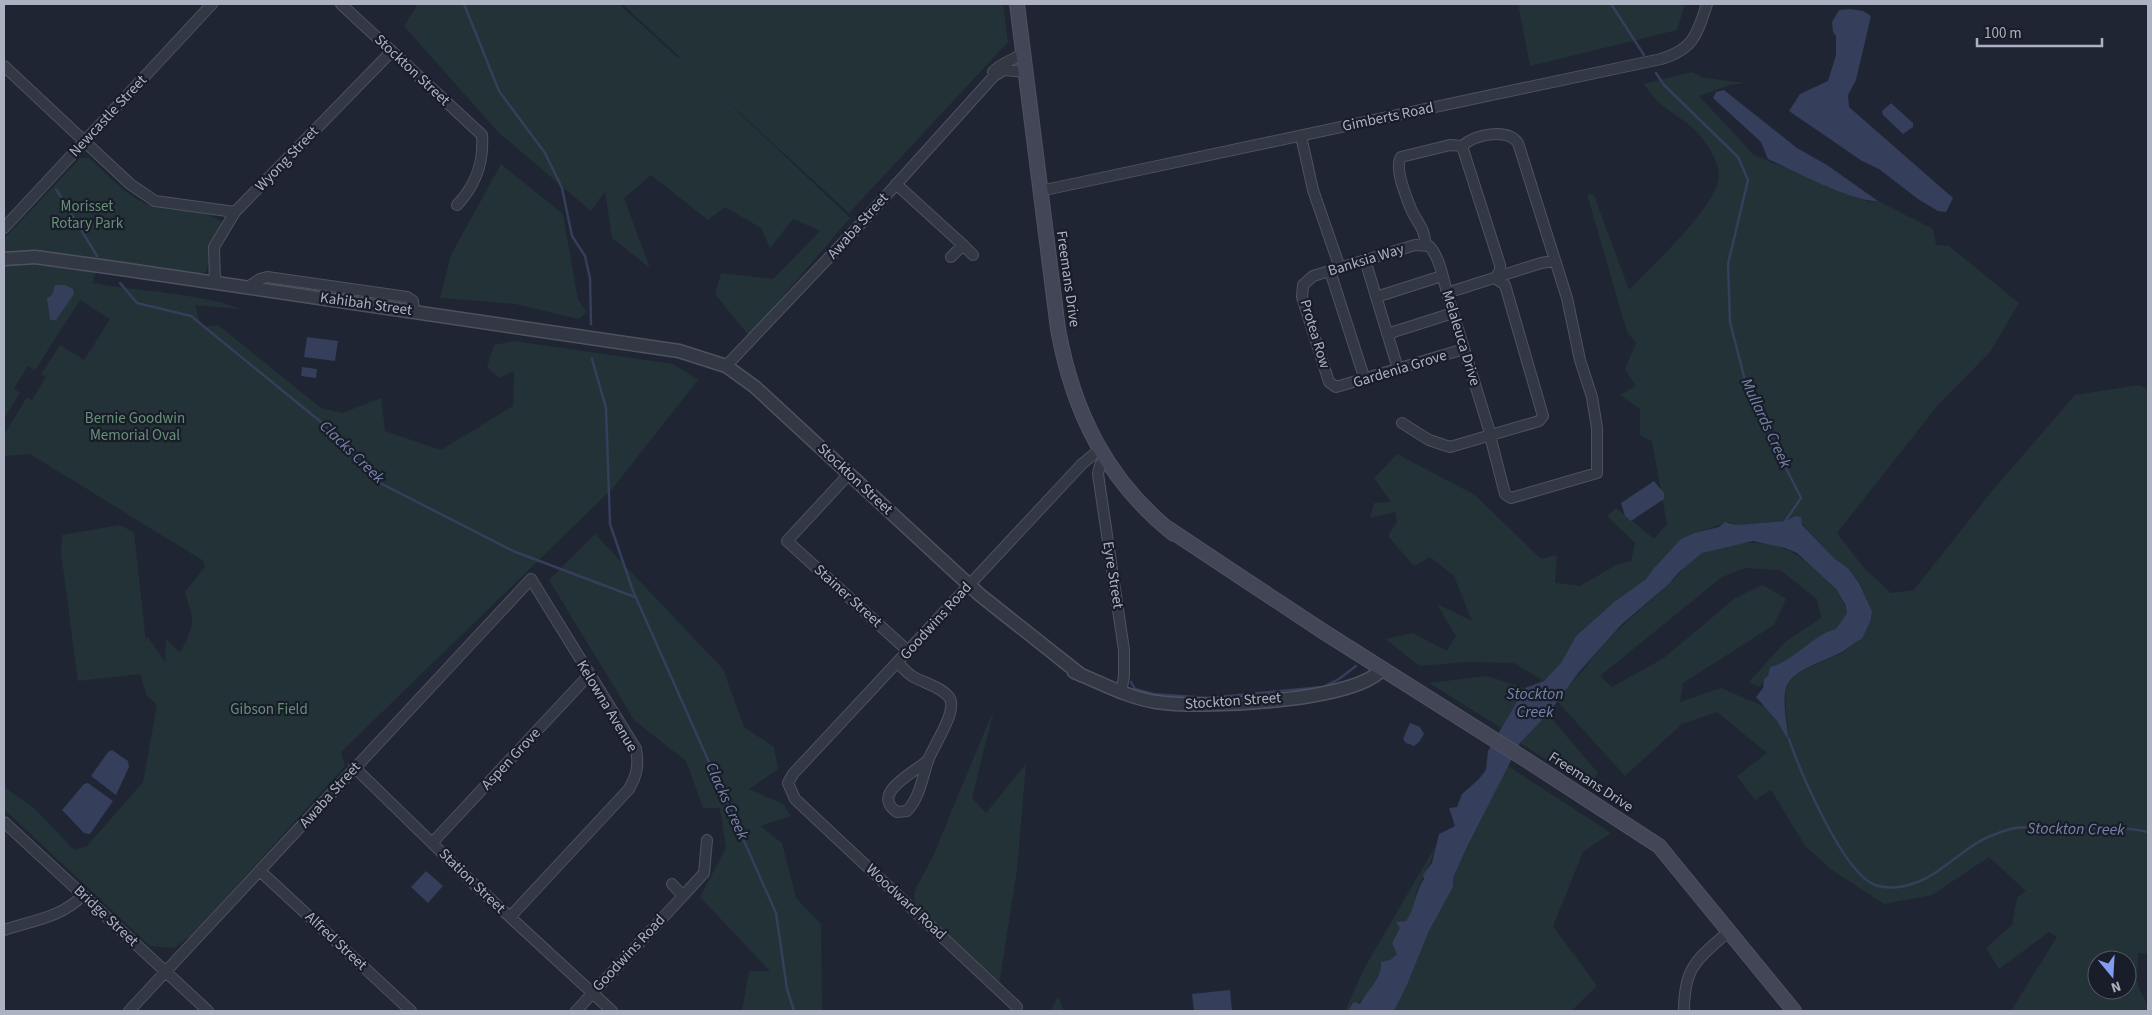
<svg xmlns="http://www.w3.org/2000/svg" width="2152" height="1015" font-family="'Source Sans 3',sans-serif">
	<rect width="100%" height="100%" fill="#202534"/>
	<path fill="#233236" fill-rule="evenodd" d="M418 4H619L678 58 679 56 622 4H1003L1008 42 849 213 715 90 850 218 749 336 715 294 721 273 773 279 820 231 793 219 770 248 761 228 725 207 708 220 651 175 624 198 650 268 612 238 605 191 591 211 498 132 404 26Z
		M1518 4H1685L1677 30 1530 66Z
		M1692 72 1705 78 1746 83 1730 85 1699 96 1754 155 1859 198 1869 202 1878 201 1933 229 1936 245 1949 246 2019 303 1990 352 1938 405 1837 533 1865 569 1891 593 1914 590 1992 491 2075 395 2139 385 2148 390V954L2138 953C2138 963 2136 975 2138 985 2141 995 2148 1001 2148 1011H2011L2057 937 2049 932 1999 969 1986 948 2012 925 2017 898 2026 891 1989 857 1932 895 1884 904 1832 870 1806 847 1771 790 1755 800 1737 776 1767 753 1717 712 1682 724 1625 776 1558 702C1566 686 1579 676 1589 663 1612 632 1639 611 1667 586 1679 576 1689 558 1703 552 1741 538 1780 538 1810 565 1826 579 1842 591 1847 613L1836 629C1815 633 1794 661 1770 667L1768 676 1759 687 1749 682 1785 642 1821 618 1817 599 1780 570 1745 568 1722 577 1600 676 1612 687 1664 658 1735 598 1763 585 1786 599 1774 625 1683 683 1680 702 1721 688 1763 706 1770 713 1789 739C1781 675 1782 679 1840 654 1849 650 1853 642 1862 639L1871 620 1872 611 1859 582 1849 569 1834 558 1795 516 1786 521 1736 525 1730 522 1694 533 1681 539 1653 569 1646 579 1614 602 1576 636 1561 664 1544 681 1514 663 1466 662 1420 666 1385 639 1412 633 1447 651 1456 636 1437 604 1472 621 1454 576 1430 557 1414 566 1388 536 1397 522 1395 512 1370 518 1374 503 1391 502 1374 478 1397 454 1475 495 1541 559 1557 555 1555 583 1580 586 1618 564 1631 561 1635 543 1607 516 1616 508 1654 539 1667 524 1652 442 1640 435V409L1620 395 1636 386 1625 369 1636 343 1627 332 1587 194 1594 195 1629 290C1650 268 1717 206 1719 177 1720 162 1705 140 1695 130 1676 113 1658 107 1644 84ZM2097 960H2127V990H2097Z
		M80 158H89C107 173 125 196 147 204 171 214 200 206 222 222L206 271 199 275 45 252H4V239Z
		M501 164 563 214 578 300 587 312 579 319 515 304 440 298 451 255Z
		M19 262 97 270 92 283C142 292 194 292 241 309L195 305 201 327 218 325 321 408 342 413 381 398 385 431 441 450 513 406 514 371 499 378 487 367 494 345 514 341 673 364 698 380 612 489 341 752 345 766 193 934 174 948 150 946 4 809V787L34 808 74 850 87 846 143 782 157 705 147 696 140 674 78 681 61 553 62 535 119 525 134 532 146 642 147 636 165 662 166 639 180 653C195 623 195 624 185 592L205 567 202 560 30 454 4 456V435L27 397 32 400 46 377 41 374 60 345 84 360 110 319 80 300 35 370 28 366 14 388 20 393 4 418V265Z
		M595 534 723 669 744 727 774 747 778 769 749 789 783 804 791 816 760 826 782 843 796 898 821 924 822 1011H742L749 971H770L700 897 726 848 720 808H703L686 761 635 721 549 580Z
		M1487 676 1525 688 1503 729 1429 683Z
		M994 709 972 798 986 813 1026 764 1017 870 999 985 915 904 914 892 933 856Z
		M1548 714 1598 773 1590 787 1520 743Z
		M1508 766 1611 833 1583 852 1553 926 1597 986 1571 1011H1394L1407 985 1429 931 1453 887V878L1466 849Z
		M1436 845C1432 862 1424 874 1417 890 1414 896 1416 902 1414 908 1411 916 1405 921 1401 928 1396 936 1397 945 1397 954 1378 971 1372 998 1349 1009L1351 1011H1345L1365 967Z
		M1058 996 1064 1011H1051Z"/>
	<path fill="#353e5a" d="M1850 9 1863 11 1871 16 1856 80 1848 95 1849 107 1953 198 1946 212 1938 211 1918 199 1879 169 1862 161 1789 111 1800 94 1828 81 1836 55V36L1833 32 1832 22 1839 10Z
		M1724 90 1797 148 1827 165 1878 201C1855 203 1792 170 1768 159L1761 142 1713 98 1716 92Z
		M1891 103 1913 123V127L1903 134 1883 115 1882 111Z
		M55 285H65L73 289 74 294 56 320H50L47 298 52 295Z
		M307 337 338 341 335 361 304 357Z
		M302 367 317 369 316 378 301 376Z
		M1654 481 1664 493V499L1631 521 1625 516 1621 503Z
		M1795 516 1801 517 1802 525 1807 530 1834 558 1849 569 1859 583 1872 611 1871 620 1862 639C1853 642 1849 649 1840 653 1782 679 1779 675 1789 741L1776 720 1756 697 1763 688 1764 679 1768 676 1770 667C1794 661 1815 633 1836 629L1847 613 1845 604 1836 589 1797 553 1785 548 1753 541 1702 553 1679 572 1669 584 1622 624 1579 672 1548 714 1520 743 1466 849 1453 878V887L1429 931 1407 985 1394 1011H1351L1349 1009 1354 1002 1360 1004C1368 989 1382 979 1381 962L1390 960 1397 954 1392 943 1400 928 1396 922 1406 921C1416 907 1414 893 1424 879L1423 875 1432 863 1439 834 1455 826 1449 808 1457 807 1462 794 1478 780 1486 770 1488 751 1525 688 1544 681 1561 663 1576 636 1614 602 1646 579 1653 569 1681 539 1694 533 1719 527 1725 522 1736 525 1786 521Z
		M1410 723 1420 727 1424 734 1419 742 1414 746 1406 743 1403 739Z
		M112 750 128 761 129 767 116 795 91 776 108 752Z
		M88 783 113 801 90 834 84 833 62 810 84 784Z
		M426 871 443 886 428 903 411 887Z
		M1230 990 1232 1011H1194L1192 994Z"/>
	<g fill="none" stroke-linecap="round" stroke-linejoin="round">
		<path stroke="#353e5a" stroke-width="2.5" d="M464 4 499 91 545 153 562 188 572 236 585 256 590 278 591 324
			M1611 4 1644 55
			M1656 73 1664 85 1738 157 1748 180 1728 264 1730 322 1748 392 1801 498 1784 523
			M56 189 97 256
			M120 283 137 303 191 316 321 422 378 482 513 551 635 597
			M592 359 606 408 610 524 633 591 776 913 787 989 794 1011
			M1131 682 1135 689 1153 694 1208 698 1323 687 1339 679 1356 666
			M1789 739C1800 771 1843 873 1875 885 1886 889 1901 888 1912 884 1941 875 1960 850 1986 838 1995 834 2006 830 2015 828 2026 826 2039 828 2050 828 2082 828 2116 825 2148 832"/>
		<g stroke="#4e5260" stroke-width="12">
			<path id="minor" d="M341 4 482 135C484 163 476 185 457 205
				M4 66 130 184 155 201 235 212
				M993 72C1001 62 1013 61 1023 53
				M1301 136 1313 190 1340 268
				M1462 146 1500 265V271L1495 278
				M896 184 963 245 951 257
				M1040 191 1661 59C1694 49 1697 34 1707 4
				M4 228 212 4
				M963 245 973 255
				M1425 245C1426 229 1417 223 1411 209 1406 196 1394 169 1401 157L1450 145 1462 146C1476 134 1507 128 1518 143L1567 298 1580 360 1592 397 1597 428V473L1511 498 1505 494 1490 436
				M1365 260 1398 369
				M1330 271 1365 380
				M215 282 214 247 235 212 392 51
				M248 287 260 279 267 277 407 297 413 301 414 311
				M1447 293 1541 263 1554 261
				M1376 297 1442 276
				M1387 334 1453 313
				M1464 349 1336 387 1329 382 1302 297 1303 285 1313 276 1415 245 1429 246C1441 258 1444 284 1449 300 1463 345 1477 390 1491 436
				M726 366 856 229 994 76 1004 70 1025 72
				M1402 423 1429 440 1450 447 1539 421 1543 416 1505 285 1495 278
				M1106 459 1100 465 1098 474 1124 650V676L1121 693
				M849 474 787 541 908 651
				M898 663C902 667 907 673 912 676 923 683 940 686 949 697 959 711 932 747 928 761 922 778 920 797 907 811L897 812C869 793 916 772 928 760
				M354 767 473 883 612 1011
				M4 822 208 1011
				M432 843 589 675
				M260 871 411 1011
				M683 896 704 873 707 840
				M4 930C31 921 63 917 83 895
				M1017 1007 795 799 788 783 793 774 1082 464 1100 449
				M129 1011 531 579 636 749C639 765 637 775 629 789L510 917
				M576 1011 683 896 672 884
				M1684 1011C1684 966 1697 960 1729 931"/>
		</g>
		<g stroke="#4e5260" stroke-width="15">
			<path id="tertiary" d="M4 259 35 257 108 267 679 351 726 366 755 387 980 595 1081 675
				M1074 672C1102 683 1126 697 1156 702 1199 709 1356 702 1382 669"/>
		</g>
		<g stroke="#4e5260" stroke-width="16">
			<path id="secondary" d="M1017 4 1058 329C1073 412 1107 481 1174 534
				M1167 528 1324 632 1528 761 1659 846 1794 1011"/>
		</g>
		<use href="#minor" stroke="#333845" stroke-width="10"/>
		<use href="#tertiary" stroke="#333845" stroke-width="12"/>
		<use href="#secondary" stroke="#424657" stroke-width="14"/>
	</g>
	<g text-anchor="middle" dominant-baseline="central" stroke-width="4.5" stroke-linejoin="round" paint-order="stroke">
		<g font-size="15" fill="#adb2c2" stroke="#191d29">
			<text transform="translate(412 70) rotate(43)">Stockton Street</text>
			<text transform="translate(108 116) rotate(-47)">Newcastle Street</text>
			<text transform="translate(1388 117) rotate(-12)">Gimberts Road</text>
			<text transform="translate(287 159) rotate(-46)">Wyong Street</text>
			<text transform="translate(858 226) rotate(-48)">Awaba Street</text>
			<text transform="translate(1366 260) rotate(-17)">Banksia Way</text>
			<text transform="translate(1068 279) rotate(82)">Freemans Drive</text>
			<text transform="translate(366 304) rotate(8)">Kahibah Street</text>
			<text transform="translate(1315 334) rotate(73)">Protea Row</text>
			<text transform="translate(1461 338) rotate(73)">Melaleuca Drive</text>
			<text transform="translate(1400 369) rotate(-17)">Gardenia Grove</text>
			<text transform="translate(855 479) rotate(43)">Stockton Street</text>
			<text transform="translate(1113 575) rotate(81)">Eyre Street</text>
			<text transform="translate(848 596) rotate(42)">Stainer Street</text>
			<text transform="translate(936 621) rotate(-48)">Goodwins Road</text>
			<text transform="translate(1233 701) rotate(-4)">Stockton Street</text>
			<text transform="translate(607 706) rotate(59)">Kelowna Avenue</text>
			<text transform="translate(511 759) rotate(-47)">Aspen Grove</text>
			<text transform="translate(1591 782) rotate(33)">Freemans Drive</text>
			<text transform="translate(330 795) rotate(-48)">Awaba Street</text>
			<text transform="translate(472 881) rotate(44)">Station Street</text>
			<text transform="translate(906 902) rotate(43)">Woodward Road</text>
			<text transform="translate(106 916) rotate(43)">Bridge Street</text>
			<text transform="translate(336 941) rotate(43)">Alfred Street</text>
			<text transform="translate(629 953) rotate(-47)">Goodwins Road</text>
		</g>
		<g font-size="15" fill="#679077" stroke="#191d29">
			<text x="87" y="206">Morisset<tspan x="87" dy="17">Rotary Park</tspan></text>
			<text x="135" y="418">Bernie Goodwin<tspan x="135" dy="17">Memorial Oval</tspan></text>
			<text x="269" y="709">Gibson Field</text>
		</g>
		<g font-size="16" font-style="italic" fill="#7784a9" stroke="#191d29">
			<text transform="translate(1766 423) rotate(65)">Mullards Creek</text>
			<text transform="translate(352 452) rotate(44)">Clacks Creek</text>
			<text x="1535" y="694">Stockton<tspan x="1535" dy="18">Creek</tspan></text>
			<text transform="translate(727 801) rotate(66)">Clacks Creek</text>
			<text transform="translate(2076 829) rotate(1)">Stockton Creek</text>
		</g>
	</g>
	<rect width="2152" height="1015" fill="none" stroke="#adb2c2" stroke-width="10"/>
	<g transform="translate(2112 975) rotate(162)"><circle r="24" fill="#191d29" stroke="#545966"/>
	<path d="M0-4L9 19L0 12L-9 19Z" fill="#849cf0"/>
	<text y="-8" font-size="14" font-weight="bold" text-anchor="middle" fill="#adb2c2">N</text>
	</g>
	<path d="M1977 38v8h125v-8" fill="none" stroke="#adb2c2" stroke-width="2.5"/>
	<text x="1984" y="38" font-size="15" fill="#adb2c2" stroke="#191d29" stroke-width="4" paint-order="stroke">100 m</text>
</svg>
